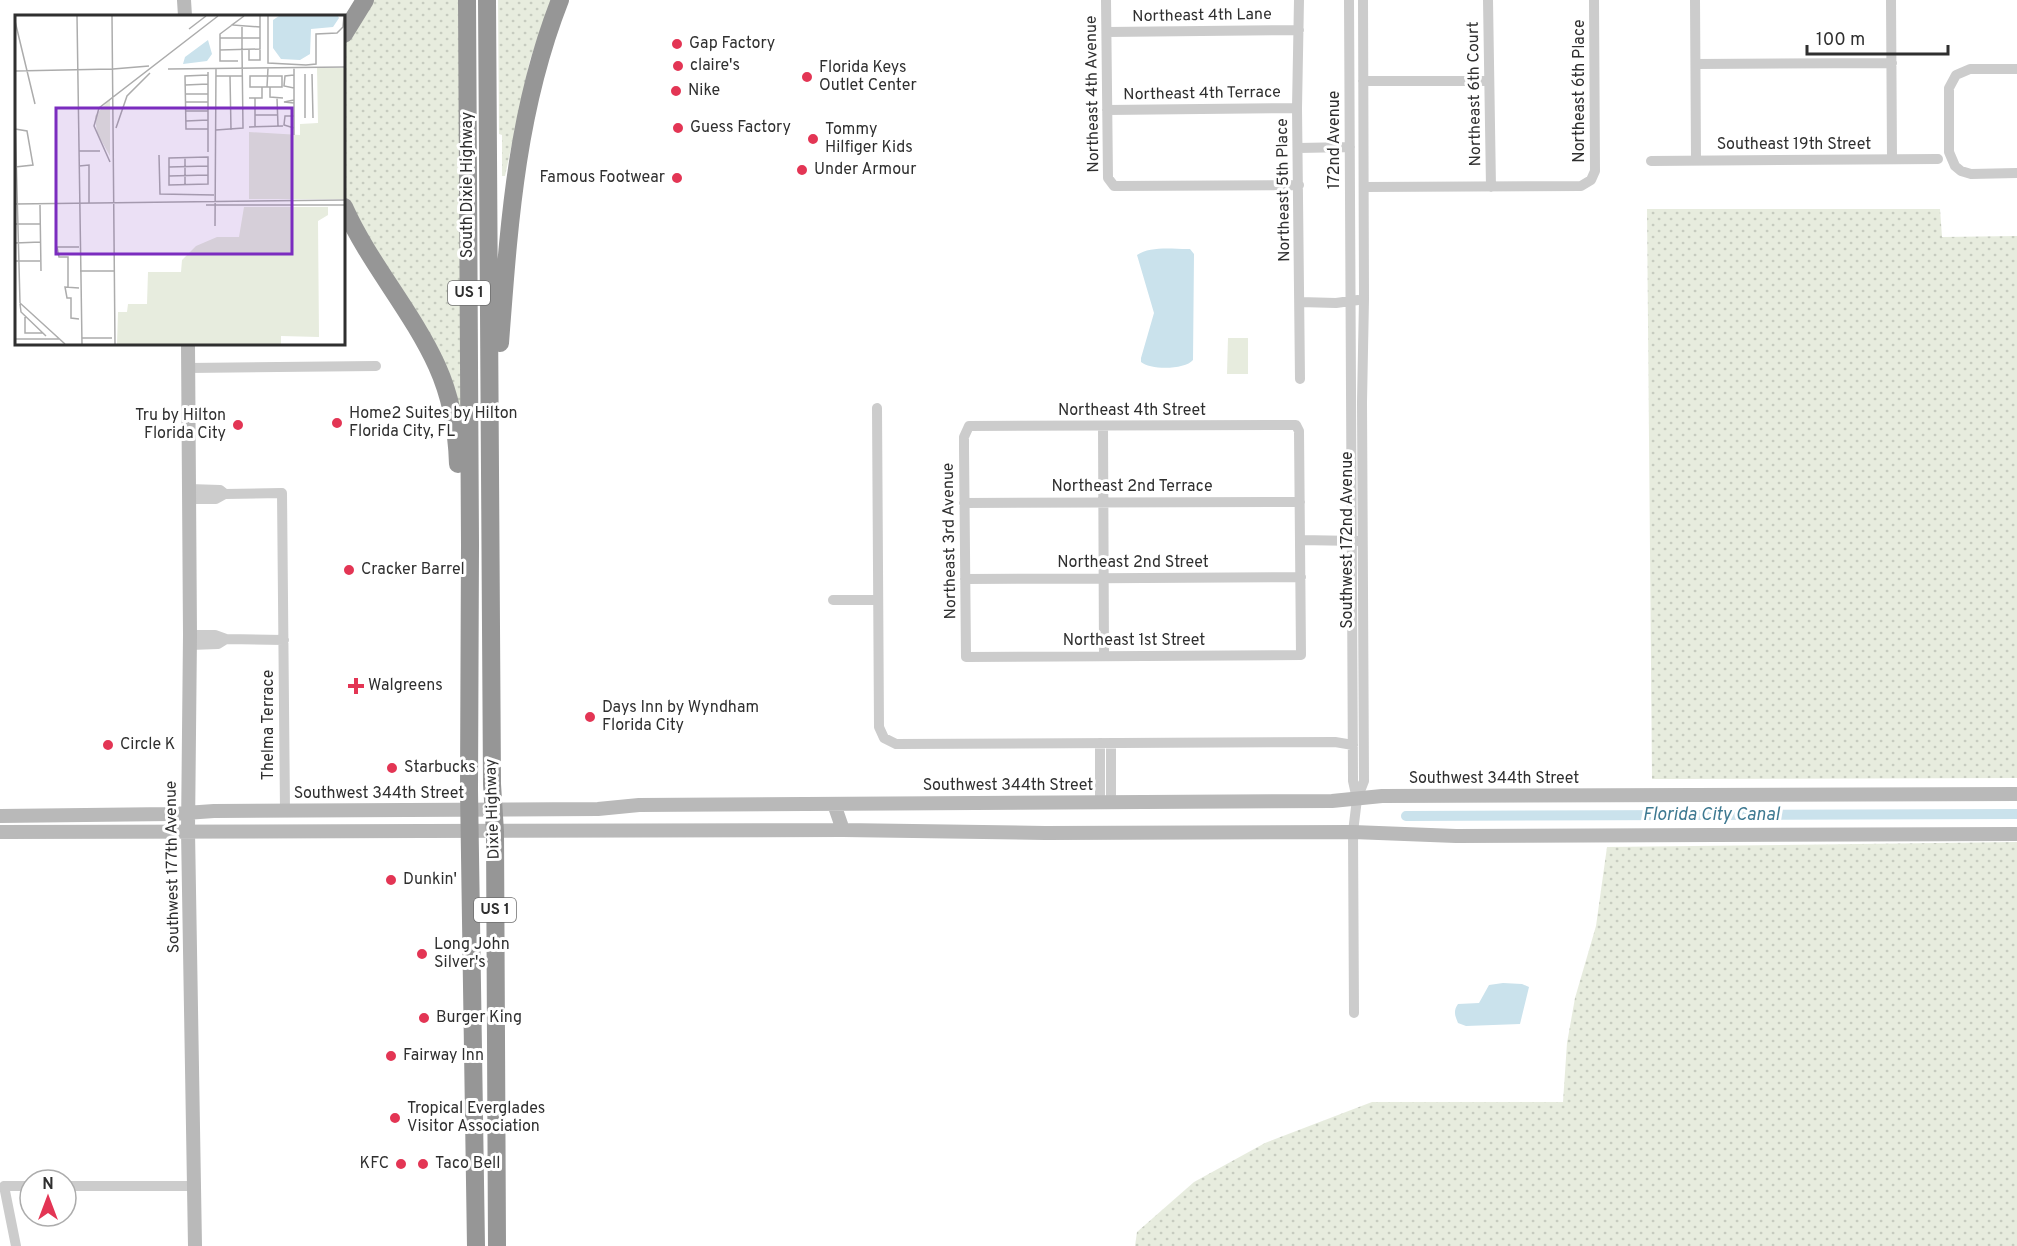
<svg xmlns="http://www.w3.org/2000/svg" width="2017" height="1246" font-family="Overpass,sans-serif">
	<defs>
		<pattern id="grass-dots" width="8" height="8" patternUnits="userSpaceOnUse" patternTransform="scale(1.5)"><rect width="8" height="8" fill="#e7ecde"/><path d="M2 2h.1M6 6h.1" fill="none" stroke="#c6cbbf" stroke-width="1.8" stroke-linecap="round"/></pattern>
	</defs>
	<rect width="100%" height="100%" fill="#fff"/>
	<path fill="url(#grass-dots)" d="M374 0H459L463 411H457L351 213 344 195V48L350 33Z
		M498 0H552L530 60 505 176H502V135L499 134Z
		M1647 209H1940L1942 237 2017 236V778L1652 779Z
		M2017 842V1246H1135L1137 1232 1194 1182 1265 1143 1372 1102H1563L1567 1043 1575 998 1596 926 1607 847Z"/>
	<path fill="#e7ecde" d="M1228 338H1248V374H1227Z"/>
	<path fill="#cae2ec" d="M1187 249H1190L1194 254 1193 360C1185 370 1150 370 1141 362V358L1154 313 1137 255C1150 246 1172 249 1187 249Z
		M1503 983 1522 984 1529 987 1520 1024 1466 1026 1458 1023C1455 1016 1453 1011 1458 1004L1479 1003 1489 985Z"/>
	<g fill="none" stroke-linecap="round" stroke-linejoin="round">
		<path stroke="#cae2ec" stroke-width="10" d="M1406 816 2017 814"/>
		<path stroke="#ccc" stroke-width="10" d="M1106 0 1108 178 1114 186 1299 185
			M1299 0 1297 108 1300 379
			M1349 0 1353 781 1357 799
			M1488 0 1491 187
			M1695 0 1696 160
			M1891 0 1892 159
			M1107 32 1299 30
			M1696 64 1892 63
			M2017 69H1970L1956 75 1949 88V152L1955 166 1961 171 1971 174 2017 173
			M1363 81H1489
			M1107 110 1297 108
			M1299 148 1350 147
			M1651 161 1938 159
			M1364 187 1581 186 1591 180 1595 171 1594 0
			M1300 302 1336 303 1358 300
			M188 368 376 366
			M877 408 879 727 884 738 896 744 1335 742 1353 745
			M1296 425 1299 431 1301 655 966 657 964 448V437L969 426Z
			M1103 426 1104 656
			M189 489 220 490 225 494
			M188 499H216L225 494 282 493 285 811
			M964 503 1300 502
			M1300 540 1357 541
			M965 579 1301 577
			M833 600H878
			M190 635H215L226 639 284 640
			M190 645 218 644 226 639
			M1100 743V802
			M1111 802V743
			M1354 1013 1353 832 1357 799 1364 781 1362 402 1364 299 1363 0
			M66 1186H194
			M16 1246 4 1186H30"/>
		<path stroke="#b9b9b9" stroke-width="14" d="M184 0 185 16
			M188 344 190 635 188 831 195 1246
			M834 804 843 830
			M0 816 171 814 214 811 598 809 639 805 1332 801 1382 796 2017 794
			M0 832 843 830 1045 833 1353 832 1456 836 2017 834"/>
		<path stroke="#969696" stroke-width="18" d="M467 0 470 545 469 790 476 1246
			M487 0 492 784 495 832 497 1246
			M344 34 365 0
			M344 207C369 263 412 311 437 366 451 397 457 430 458 464
			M500 343C509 225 516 112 560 0"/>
	</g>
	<g fill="#e33554" stroke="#fff" stroke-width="2">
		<circle cx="677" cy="44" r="6"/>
		<circle cx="678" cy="66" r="6"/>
		<circle cx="807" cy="77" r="6"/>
		<circle cx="676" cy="91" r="6"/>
		<circle cx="678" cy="128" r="6"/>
		<circle cx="813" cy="139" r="6"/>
		<circle cx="802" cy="170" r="6"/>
		<circle cx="677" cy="178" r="6"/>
		<circle cx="337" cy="423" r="6"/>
		<circle cx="238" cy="425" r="6"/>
		<circle cx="349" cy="570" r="6"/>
		<path d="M353 677h6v6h6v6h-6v6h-6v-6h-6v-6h6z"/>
		<circle cx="590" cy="717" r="6"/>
		<circle cx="108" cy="745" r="6"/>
		<circle cx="392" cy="768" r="6"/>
		<circle cx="391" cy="880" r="6"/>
		<circle cx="422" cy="954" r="6"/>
		<circle cx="424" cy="1018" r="6"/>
		<circle cx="391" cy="1056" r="6"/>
		<circle cx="395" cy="1118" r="6"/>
		<circle cx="401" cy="1164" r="6"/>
		<circle cx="423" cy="1164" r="6"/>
	</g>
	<g text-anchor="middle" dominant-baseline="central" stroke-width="6" stroke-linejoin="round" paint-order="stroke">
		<g fill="#fff" stroke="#6d6d6d" stroke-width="1.5">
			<rect x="448" y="281" width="42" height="24" rx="4.5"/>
			<rect x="474" y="898" width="42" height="24" rx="4.5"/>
		</g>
		<g font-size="15" font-weight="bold" fill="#2f2f2f">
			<text x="469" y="293">US 1</text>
			<text x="495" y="910">US 1</text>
		</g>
		<g font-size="16" fill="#2f2f2f" stroke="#fff">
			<text transform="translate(1202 16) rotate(-1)">Northeast 4th Lane</text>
			<text transform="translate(1580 91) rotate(-90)">Northeast 6th Place</text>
			<text transform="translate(1093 94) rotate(-91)">Northeast 4th Avenue</text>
			<text transform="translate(1202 94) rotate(-1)">Northeast 4th Terrace</text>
			<text transform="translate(1475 94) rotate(-91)">Northeast 6th Court</text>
			<text transform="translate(1335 140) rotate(-90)">172nd Avenue</text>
			<text x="1794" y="145">Southeast 19th Street</text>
			<text transform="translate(468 185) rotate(-90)">South Dixie Highway</text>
			<text transform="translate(1284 190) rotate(-91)">Northeast 5th Place</text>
			<text x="1132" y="411">Northeast 4th Street</text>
			<text x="1132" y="487">Northeast 2nd Terrace</text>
			<text transform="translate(1348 540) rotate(-90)">Southwest 172nd Avenue</text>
			<text transform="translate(950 541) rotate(-91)">Northeast 3rd Avenue</text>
			<text x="1133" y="563">Northeast 2nd Street</text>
			<text x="1134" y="641">Northeast 1st Street</text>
			<text transform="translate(269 725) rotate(-90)">Thelma Terrace</text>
			<text x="1494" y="779">Southwest 344th Street</text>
			<text x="1008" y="786">Southwest 344th Street</text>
			<text x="379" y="794">Southwest 344th Street</text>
			<text transform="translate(493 809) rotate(-92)">Dixie Highway</text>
			<text transform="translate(173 867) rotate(-91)">Southwest 177th Avenue</text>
		</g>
		<g font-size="16" fill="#2f2f2f" stroke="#fff" text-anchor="start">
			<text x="689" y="44">Gap Factory</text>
			<text x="690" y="66">claire's</text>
			<text x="819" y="68">Florida Keys<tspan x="819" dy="18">Outlet Center</tspan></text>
			<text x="688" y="91">Nike</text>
			<text x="690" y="128">Guess Factory</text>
			<text x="825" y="130">Tommy<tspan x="825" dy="18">Hilfiger Kids</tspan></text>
			<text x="814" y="170">Under Armour</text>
			<text x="665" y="178" text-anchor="end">Famous Footwear</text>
			<text x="349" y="414">Home2 Suites by Hilton<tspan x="349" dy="18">Florida City, FL</tspan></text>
			<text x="226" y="416" text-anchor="end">Tru by Hilton<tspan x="226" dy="18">Florida City</tspan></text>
			<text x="361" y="570">Cracker Barrel</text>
			<text x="368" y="686">Walgreens</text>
			<text x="602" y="708">Days Inn by Wyndham<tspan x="602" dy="18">Florida City</tspan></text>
			<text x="120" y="745">Circle K</text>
			<text x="404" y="768">Starbucks</text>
			<text x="403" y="880">Dunkin'</text>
			<text x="434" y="945">Long John<tspan x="434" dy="18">Silver's</tspan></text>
			<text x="436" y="1018">Burger King</text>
			<text x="403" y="1056">Fairway Inn</text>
			<text x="407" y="1109">Tropical Everglades<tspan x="407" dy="18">Visitor Association</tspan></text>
			<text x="389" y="1164" text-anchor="end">KFC</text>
			<text x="435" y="1164">Taco Bell</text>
		</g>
		<g font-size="18" font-style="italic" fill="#3e7991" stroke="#fff">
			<text x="1711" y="815">Florida City Canal</text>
		</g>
	</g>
	<g transform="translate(15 15)">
		<rect width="330" height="330" fill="#fff"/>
		<path d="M302 53H330V184H234V117L285 120V109L303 108ZM95 84V141L82 118 80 101ZM229 192H313V200L303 206 304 322 266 321V329H102L103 297H112L113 289H132L133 257H166L167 245 181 231 202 222H224Z" fill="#e7ecde"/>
		<path d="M264 1H323L324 3 318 12 296 14 295 39 285 45 266 44 258 33V5ZM193 25 197 39 192 46 168 49 170 42Z" fill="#cae2ec"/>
		<path fill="none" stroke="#acacac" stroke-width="1.5" d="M62 1 67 329M97 1 100 329M229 1 217 10 245 12M253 1V48L291 50 301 49V19L322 18 328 12 329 1M0 6 20 89M217 10 205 19V35L245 34V1M227 12V35M174 14 191 1M205 23H245M234 34V45H245V34M205 35V46H223M279 53V120M98 54 134 51M153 54 330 52M0 56 97 54M193 57V137M290 59V103M297 59 298 103M193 60 170 61 171 114H193M279 60 270 61 269 71 279 73M201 61H228M215 61 216 115M235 61H267V72H235ZM170 70 193 69M252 72 253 53M255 72V82L268 83M171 79H193M234 83H247V72M240 83V111M262 83 263 111M279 85 269 87 279 88M171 87H193M171 96H193M0 99 5 288 50 329M240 100H263M279 101H270L269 110 279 113M171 106 193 105M234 112 268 111M101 113 112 81 135 58M201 115 228 113 227 35M64 136H85M144 140 145 179 199 180M193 142V169L154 170V143ZM170 143V170M95 147 79 111 84 93 203 1M64 151 74 150V188M0 152 18 150 12 116 0 114M154 152 193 151M154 161 193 160M0 189 330 185M25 190 26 256M191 190H330M0 209H25M200 211 201 53M0 228 26 227M0 246H25M65 256H99M53 272V242H44L42 232H64M64 273 50 272 52 283H56V303L64 304M5 289 6 297 31 321M10 302V318H28M67 323H97M0 324H44"/>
		<path fill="#7b2cbf" fill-opacity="0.15" stroke="#7b2cbf" stroke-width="3" d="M41 93H277V239H41Z"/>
		<rect width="330" height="330" fill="none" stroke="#2f2f2f" stroke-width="3"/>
	</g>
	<g transform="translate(48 1198)"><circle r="28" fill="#ffffff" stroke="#acacac" stroke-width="1.5"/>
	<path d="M0-4.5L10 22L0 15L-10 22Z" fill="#e33554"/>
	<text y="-9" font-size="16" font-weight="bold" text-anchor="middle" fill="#2f2f2f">N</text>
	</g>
	<path d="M1807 45v9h141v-9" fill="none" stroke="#2f2f2f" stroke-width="3"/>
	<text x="1816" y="45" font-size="18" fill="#2f2f2f" stroke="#ffffff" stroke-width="4.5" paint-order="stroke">100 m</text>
</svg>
